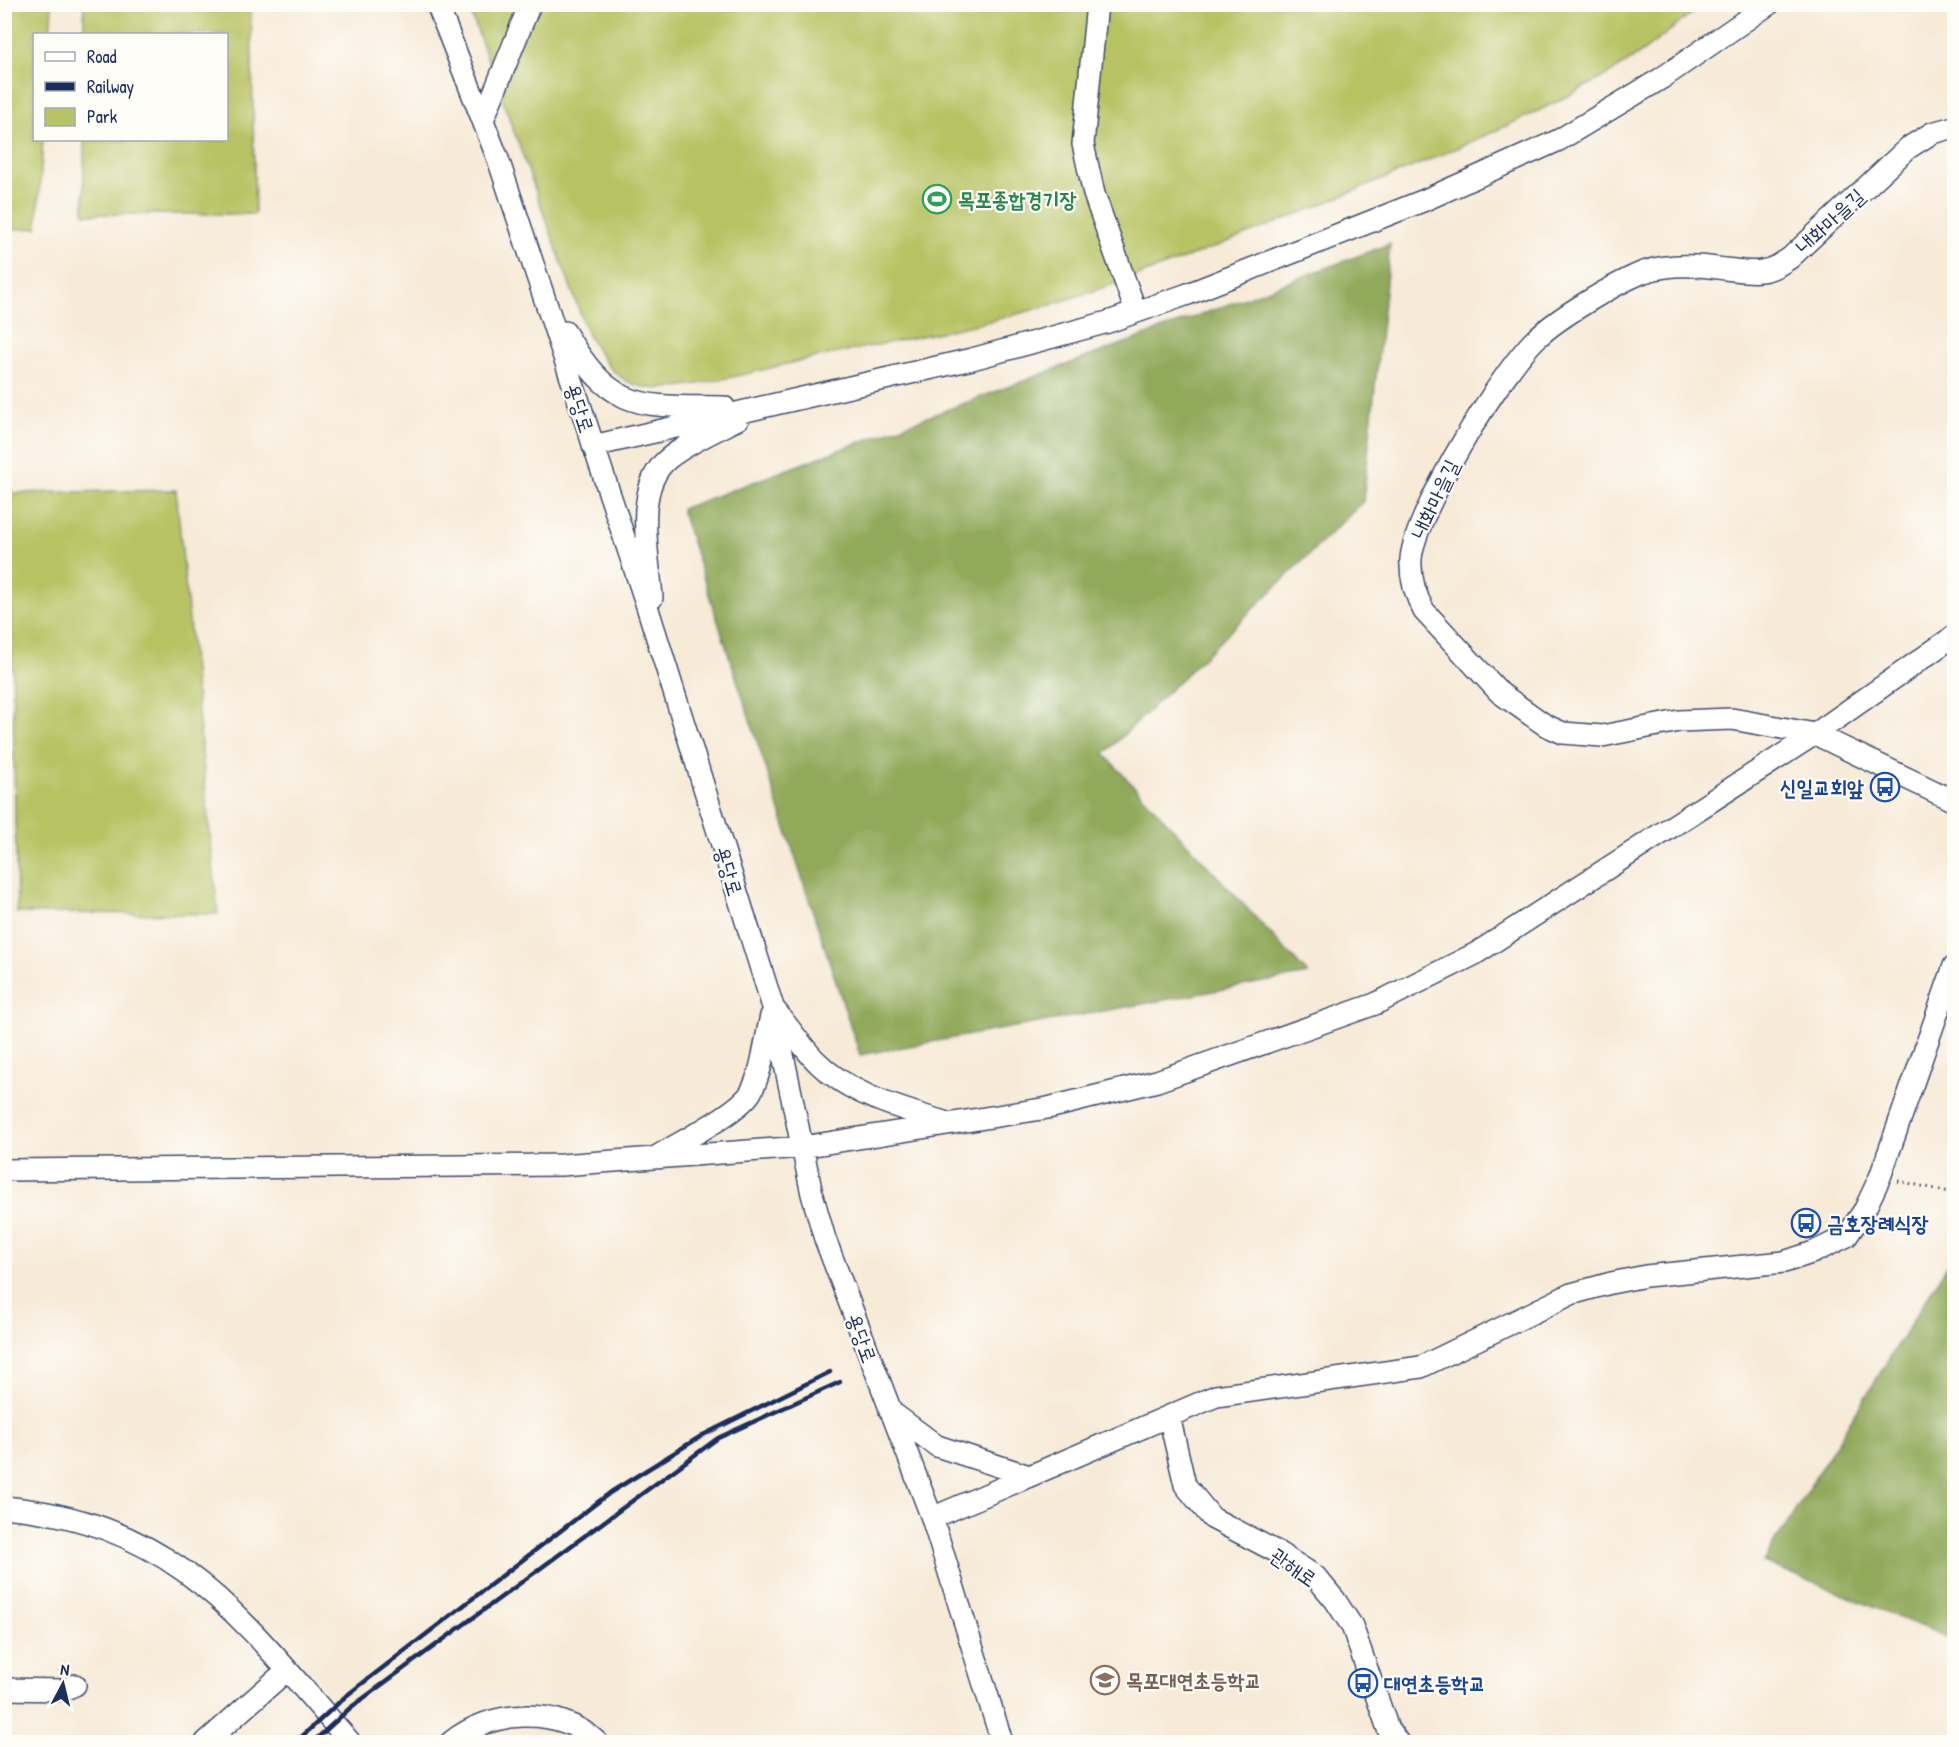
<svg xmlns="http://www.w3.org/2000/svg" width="1959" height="1747" font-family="'Patrick Hand','Poor Story',sans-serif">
	<rect width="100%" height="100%" fill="#fdfcf7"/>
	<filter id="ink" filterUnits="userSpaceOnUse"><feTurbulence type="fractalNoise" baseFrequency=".0167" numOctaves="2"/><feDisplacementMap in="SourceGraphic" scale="12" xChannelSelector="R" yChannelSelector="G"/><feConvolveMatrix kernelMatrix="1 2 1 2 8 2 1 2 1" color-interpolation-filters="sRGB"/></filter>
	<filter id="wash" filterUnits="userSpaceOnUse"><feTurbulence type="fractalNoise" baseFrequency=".008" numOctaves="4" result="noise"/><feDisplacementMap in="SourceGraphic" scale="24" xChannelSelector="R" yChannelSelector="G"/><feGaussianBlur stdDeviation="1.35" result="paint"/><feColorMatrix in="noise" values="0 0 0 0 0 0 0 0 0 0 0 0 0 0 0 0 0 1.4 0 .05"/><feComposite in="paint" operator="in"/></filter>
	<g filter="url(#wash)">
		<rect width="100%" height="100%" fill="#f7ead7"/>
		<path fill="#b7c364" stroke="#697961" stroke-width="1.5" d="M5 4 52 5 50 34H34V140H43L37 228 5 230Z
			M84 5H251L255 214H84V140H226V34H84Z
			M468 5H1702C1669 31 1636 59 1598 80 1527 119 1451 151 1376 182 1271 225 1165 269 1056 303 975 328 888 342 805 360 771 367 674 395 643 387 615 381 602 359 588 335Z
			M176 490 218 914 17 913 9 493Z"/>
		<path fill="#91a95a" stroke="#566c5c" stroke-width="1.5" d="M1390 244 1363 502 1104 754 1308 974 860 1055 681 509Z
			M1954 1254V1640L1763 1562Z"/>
	</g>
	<g filter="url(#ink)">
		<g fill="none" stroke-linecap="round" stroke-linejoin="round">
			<g stroke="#3c4b70" stroke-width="24">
				<path id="minor" d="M437 4 498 159 646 603 773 1007 812 1194 825 1239 932 1518 1002 1742
					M1097 4 1083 144 1094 194 1136 312
					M483 120 530 4
					M1954 127 1932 133 1908 148 1790 258C1781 264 1772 270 1761 271 1750 273 1737 270 1725 269 1699 265 1669 263 1644 272 1616 283 1561 316 1539 336 1504 366 1414 514 1411 559 1410 577 1415 595 1424 611L1500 693 1545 725 1563 733 1602 736 1679 721 1732 719 1815 734 1954 801
					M565 332C612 412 638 406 724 407
					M593 446 972 359 1108 322 1188 294 1425 200 1559 140 1662 78 1769 4
					M652 598C649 556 632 487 669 458 689 442 715 431 738 419
					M775 1010C788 1026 801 1045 815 1060 849 1095 899 1108 944 1122
					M656 1157C678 1143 740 1112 751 1092 763 1070 765 1040 771 1016
					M4 1170 561 1165 802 1147 1048 1108 1157 1081 1375 1004 1475 954 1815 734 1954 636
					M890 1411 937 1446 1029 1476
					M1169 1416 1185 1485 1212 1518 1279 1553 1315 1576 1335 1600 1352 1626 1388 1729 1398 1742
					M4 1507C179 1523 243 1621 350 1742
					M932 1518 1216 1396 1421 1367 1571 1294 1611 1283 1646 1276 1784 1262 1814 1252 1847 1236 1865 1209 1880 1177 1954 966
					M4 1689 63 1690 75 1685
					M206 1742 286 1671
					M451 1742C490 1710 558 1705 597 1742"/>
			</g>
			<path stroke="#3c4b70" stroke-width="3" stroke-dasharray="1.5 4.5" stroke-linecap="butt" d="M1898 1181 1954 1193"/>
			<use href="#minor" stroke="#fff" stroke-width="21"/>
			<path stroke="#1b2f5e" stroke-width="4.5" d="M296 1742 346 1696 611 1492 703 1435 830 1372
				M313 1742 350 1708 718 1438 840 1382"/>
		</g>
	</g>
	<defs>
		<g id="stadium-ring" transform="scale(1.5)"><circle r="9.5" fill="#fdfcf7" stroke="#2e9e5b" stroke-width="1.5"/><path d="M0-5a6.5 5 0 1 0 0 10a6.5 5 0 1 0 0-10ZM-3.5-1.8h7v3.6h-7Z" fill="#2e9e5b"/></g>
		<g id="bus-ring" transform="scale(1.5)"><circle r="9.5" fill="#fdfcf7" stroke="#1a4fb4" stroke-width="1.5"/><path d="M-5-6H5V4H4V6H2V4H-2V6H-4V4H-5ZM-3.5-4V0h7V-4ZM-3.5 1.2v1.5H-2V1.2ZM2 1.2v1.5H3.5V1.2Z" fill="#1a4fb4"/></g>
		<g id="school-ring" transform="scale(1.5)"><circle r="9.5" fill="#fdfcf7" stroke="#8d6e63" stroke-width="1.5"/><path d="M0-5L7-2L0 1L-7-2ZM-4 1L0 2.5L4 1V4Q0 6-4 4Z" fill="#8d6e63"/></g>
	</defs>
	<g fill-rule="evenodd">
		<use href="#stadium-ring" x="937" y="199"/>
		<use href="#bus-ring" x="1885" y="787"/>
		<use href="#bus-ring" x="1806" y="1223"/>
		<use href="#school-ring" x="1105" y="1680"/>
		<use href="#bus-ring" x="1363" y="1683"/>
	</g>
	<g text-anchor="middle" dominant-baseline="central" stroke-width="4.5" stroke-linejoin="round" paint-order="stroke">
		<g font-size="21" font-weight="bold" fill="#27864d" stroke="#fdfcf7" text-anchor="start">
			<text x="958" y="199">목포종합경기장</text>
		</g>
		<g font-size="21" fill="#1b2f5e" stroke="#fdfcf7">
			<text transform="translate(1830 221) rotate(-43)">내화마을길</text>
			<text transform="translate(580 408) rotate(72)">용당로</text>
			<text transform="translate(1435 499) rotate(-65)">내화마을길</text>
			<text transform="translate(729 871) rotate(73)">용당로</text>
			<text transform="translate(862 1338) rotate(70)">용당로</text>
			<text transform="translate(1294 1567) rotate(35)">관해로</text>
		</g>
		<g font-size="21" font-weight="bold" fill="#164399" stroke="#fdfcf7" text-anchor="start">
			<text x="1864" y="787" text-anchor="end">신일교회앞</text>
			<text x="1827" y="1223">금호장례식장</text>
			<text x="1384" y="1683">대연초등학교</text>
		</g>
		<g font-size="21" font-weight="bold" fill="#785e54" stroke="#fdfcf7" text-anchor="start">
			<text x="1126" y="1680">목포대연초등학교</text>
		</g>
	</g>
	<rect width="1959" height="1747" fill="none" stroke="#fdfcf7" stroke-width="24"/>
	<rect x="33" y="33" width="195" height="108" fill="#fdfcf7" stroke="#a3aaba" stroke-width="1.5"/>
	<rect x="45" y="52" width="30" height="9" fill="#ffffff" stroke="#a3aaba" stroke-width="1.5"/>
	<text x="87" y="63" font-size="18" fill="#1b2f5e">Road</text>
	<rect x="45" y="82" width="30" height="9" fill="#1b2f5e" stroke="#a3aaba" stroke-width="1.5"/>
	<text x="87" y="93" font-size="18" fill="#1b2f5e">Railway</text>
	<rect x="45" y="108" width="30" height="18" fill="#b7c364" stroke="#a3aaba" stroke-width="1.5"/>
	<text x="87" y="123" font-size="18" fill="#1b2f5e">Park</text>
	<g transform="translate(63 1684) rotate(7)" stroke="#fdfcf7" stroke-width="4.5" paint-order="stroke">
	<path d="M0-4.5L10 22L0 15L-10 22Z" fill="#1b2f5e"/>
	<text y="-9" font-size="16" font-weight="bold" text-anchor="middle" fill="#1b2f5e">N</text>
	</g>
</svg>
